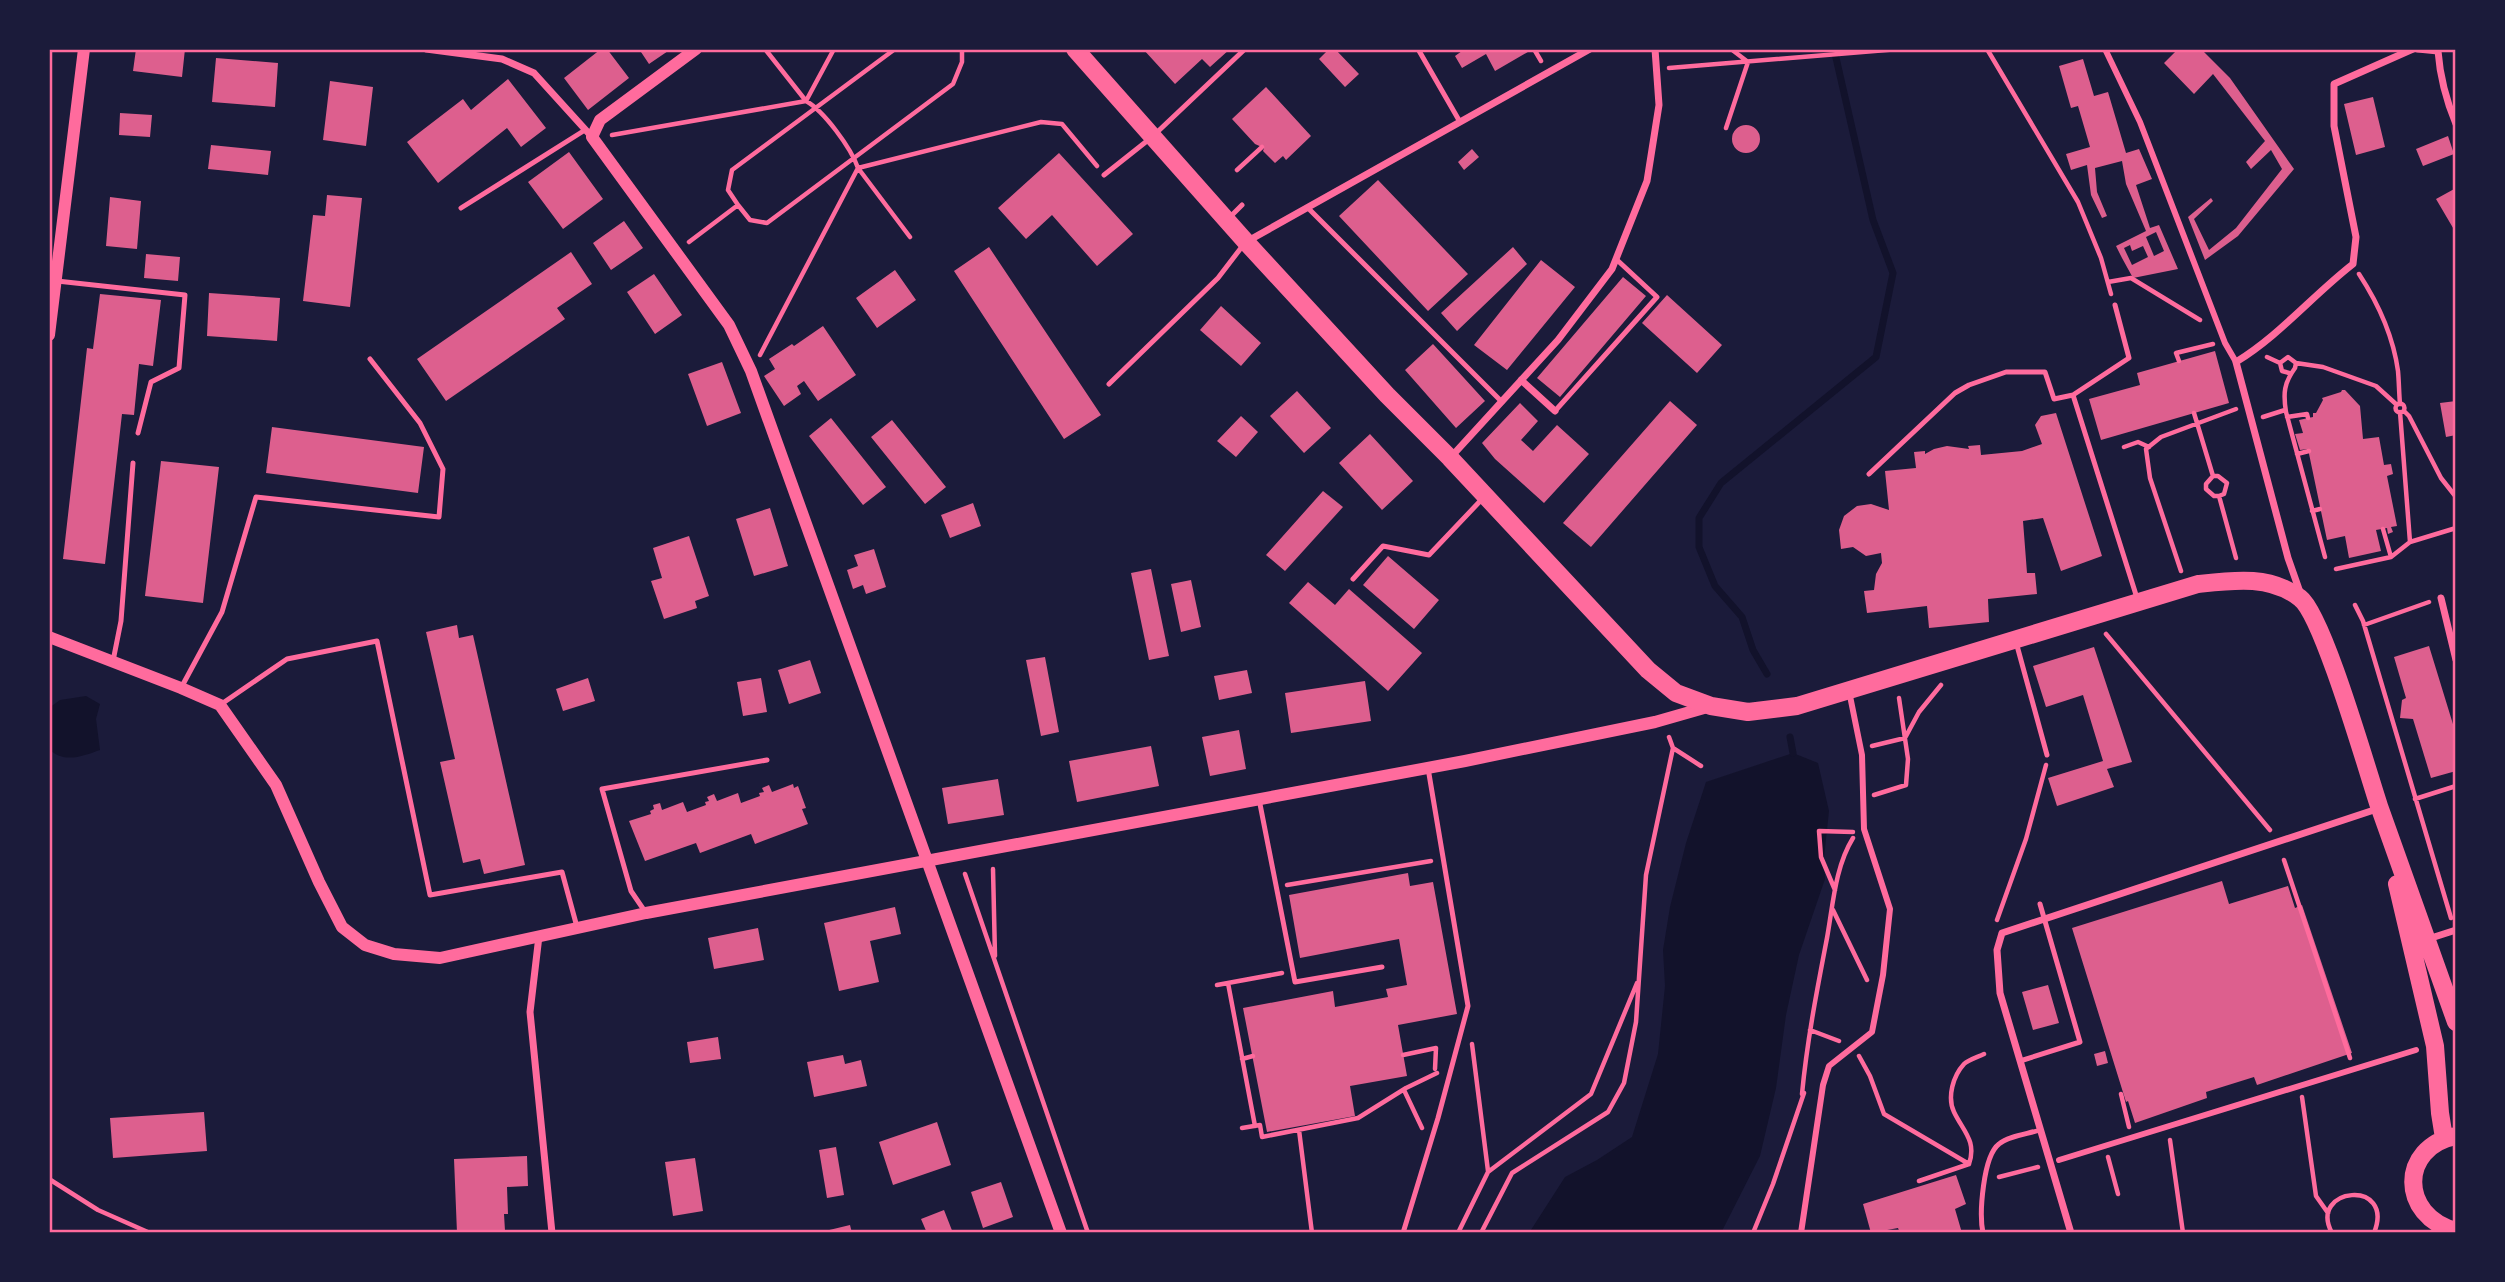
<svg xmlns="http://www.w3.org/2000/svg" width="2505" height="1282" font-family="Rubik,sans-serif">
	<rect width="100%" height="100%" fill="#1b1b3a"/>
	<path fill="#12122b" d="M86 696 100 704 96 719 100 750C83 756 64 764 49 749V708L60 700Z
		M1793 753 1818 763 1829 811 1824 858 1825 879 1799 955 1786 1015 1776 1088 1760 1156 1721 1233H1529L1565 1177 1597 1160 1632 1137 1658 1054 1665 986 1663 950 1670 907 1686 843 1706 782Z"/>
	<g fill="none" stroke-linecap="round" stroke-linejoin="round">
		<path stroke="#12122b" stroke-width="7" d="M1767 674 1753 650 1742 617 1715 586 1699 547V518L1721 483 1876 357 1893 273 1873 220 1834 49
			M1790 737 1793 753"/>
	</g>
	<path fill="#dd5f8e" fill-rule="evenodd" d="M136 49H185L182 77 133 71Z
		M601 49H607L629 78 588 110 564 78Z
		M639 49H671L649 64Z
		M1143 49H1230L1210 67 1202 59 1175 84Z
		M1329 49H1335L1359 74 1345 87 1319 59Z
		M1461 49H1533L1495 71 1486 54 1462 68 1455 56 1462 51Z
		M2178 49H2201L2230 78 2294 169 2238 236 2205 260 2188 217 2211 198 2213 201 2194 219 2209 250 2236 228 2282 169 2271 150 2251 169 2246 162 2265 141 2213 74 2194 94 2164 63Z
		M216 58 278 63 275 107 212 102Z
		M2083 59 2094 96 2108 92 2126 153 2139 149 2152 179 2136 185 2150 228 2159 225 2178 269 2133 278 2122 258 2116 246 2146 231 2126 184 2122 161 2095 168 2097 192 2107 216 2102 218 2091 195 2087 165 2071 170 2066 154 2090 147 2078 106 2071 108 2059 66ZM2156 232 2164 251 2154 256 2146 237ZM2130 245 2132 251 2143 246 2148 257 2132 265 2124 248Z
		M508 79 546 128 521 147 507 128 438 183 407 142 463 99 471 110Z
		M330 81 373 87 366 146 323 140Z
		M1266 87 1311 136 1286 160 1283 156 1275 163 1263 151 1264 148 1255 144 1232 119Z
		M2373 97 2385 147 2356 155 2344 104Z
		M120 113 152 115 150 137 119 135Z
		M1732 139a14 14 0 1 1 28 0a14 14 0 1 1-28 0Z
		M2448 136 2454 154 2423 166 2416 149Z
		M211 145 271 151 268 175 208 169Z
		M1472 149 1479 157 1464 170 1458 162Z
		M569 152 603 199 563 229 528 182Z
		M1059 153 1133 234 1097 266 1052 215 1026 239 998 208Z
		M1378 180 1468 274 1428 311 1339 216Z
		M2456 188V233L2436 199Z
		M327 195 362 198 350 307 303 301 313 215 325 216Z
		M110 197 141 201 137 249 106 246Z
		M624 221 643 248 611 270 593 243Z
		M989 247 1101 415 1064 439 954 271Z
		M1513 247 1527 264 1457 331 1441 313Z
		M571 252 592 284 557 308 565 319 446 401 417 359Z
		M146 254 180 257 178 281 144 278Z
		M1541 260 1575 287 1507 370 1474 345Z
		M895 270 916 300 877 328 856 298Z
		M654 274 682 315 655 334 627 292Z
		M1623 277 1646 296 1560 397 1537 378Z
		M209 293 280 298 277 341 207 336Z
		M100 294 161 300 153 366 139 364 134 415 122 414 105 564 63 559 87 348 93 349Z
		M1667 295 1722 345 1697 373 1642 323Z
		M1221 306 1261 343 1241 366 1200 330Z
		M823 326 856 375 818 401 804 381 797 386 801 394 784 406 764 376 775 369 769 359 792 344 794 346Z
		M1433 344 1485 401 1456 428 1405 370Z
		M2215 351 2229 403 2101 440 2089 399 2140 385 2137 373Z
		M722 362 741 413 707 426 688 374Z
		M2342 390H2345L2360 406 2363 439 2379 437 2384 465 2391 464 2393 474 2387 476 2397 526 2391 527 2393 532 2388 534 2387 528 2376 530 2381 551 2349 558 2345 536 2327 540 2308 449 2300 450 2295 434 2303 433 2299 420 2313 417V413H2316L2323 400 2322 398 2341 392Z
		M1297 391 1331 428 1304 453 1270 416Z
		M1670 401 1697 425 1591 547 1563 523Z
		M2456 401V435L2446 437 2440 403Z
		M1520 403 1538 421 1521 440 1533 451 1557 425 1589 454 1544 503 1495 459 1482 443Z
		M2056 413 2102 556 2061 571 2043 518 2023 521 2027 573H2035L2037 594 1988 599 1989 622 1929 628 1927 606 1867 613 1864 591 1874 590 1876 574 1882 563 1881 553 1866 556 1853 547 1841 549 1839 530 1844 516 1857 506 1871 504 1889 510 1885 471 1916 468 1914 452 1925 451V454L1934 449 1947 446 1969 449 1968 446 1980 445 1981 455 2022 451 2042 444 2035 425 2041 416Z
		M1241 416 1258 432 1236 457 1217 441Z
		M831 418 886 487 863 505 809 436Z
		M892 420 946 487 925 504 871 437Z
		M272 427 424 447 418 493 266 473Z
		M1370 434 1413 481 1382 510 1339 463Z
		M161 461 219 467 203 603 145 596Z
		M1323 491 1343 507 1285 571 1266 555Z
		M973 503 981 526 950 538 941 515Z
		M770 508 788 566 754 576 736 519Z
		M689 536 709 596 695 601 697 608 664 619 651 581 662 578 653 548Z
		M874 549 886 587 866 594 863 585 853 589 847 570 858 566 854 555Z
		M1388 556 1439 600 1414 629 1363 585Z
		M1151 569 1169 656 1149 660 1131 573Z
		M1191 580 1201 627 1181 632 1171 584Z
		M1308 582 1335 605 1349 589 1422 653 1388 691 1289 603Z
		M457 625 459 638 473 635 525 865 484 874 480 859 463 863 440 762 455 759 426 632Z
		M2429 646 2456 734V771L2431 778 2413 719 2400 718 2402 700 2406 698 2394 657Z
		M2094 647 2132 762 2107 769 2114 787 2057 806 2048 778 2103 761 2083 695 2046 707 2033 666Z
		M1045 657 1059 732 1041 736 1026 660Z
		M810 660 821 693 789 704 778 670Z
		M1247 670 1252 693 1219 700 1214 676Z
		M588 678 595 701 563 711 556 689Z
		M761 678 767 712 743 716 737 682Z
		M1365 681 1371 721 1291 733 1285 693Z
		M1239 730 1246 769 1210 776 1202 737Z
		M1151 746 1159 786 1077 802 1069 761Z
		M998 779 1004 815 948 824 942 788Z
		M793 784 794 788 798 786 806 808 802 809 808 824 755 844 751 834 700 853 696 843 645 861 629 821 651 814 650 811 654 809 653 805 660 803 662 810 683 802 687 812 706 805 705 802 709 801 707 797 714 794 717 801 738 793 741 803 760 796 759 793 764 792 762 788 769 785 772 792Z
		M1408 873 1410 886 1433 882 1457 1014 1398 1025 1407 1076 1350 1086 1355 1116 1267 1132 1243 1008 1333 991 1335 1007 1388 997 1386 989 1407 985 1399 939 1300 958 1289 895Z
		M2222 881 2229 904 2288 886 2295 908 2302 905 2352 1053 2257 1085 2254 1077 2206 1092 2207 1098 2135 1123 2128 1101 2126 1102 2072 928Z
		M895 907 901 934 870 941 879 982 839 991 824 923Z
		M758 928 764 960 714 969 708 938Z
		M2048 985 2059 1023 2033 1030 2022 992Z
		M718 1037 721 1059 690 1063 687 1042Z
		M2105 1051 2108 1063 2097 1066 2094 1054Z
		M843 1055 845 1064 861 1060 867 1086 814 1097 807 1062Z
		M204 1112 207 1151 113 1158 110 1118Z
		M937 1122 951 1165 893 1185 879 1142Z
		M836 1147 844 1195 827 1198 819 1150Z
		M527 1156 528 1186 507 1187 508 1214H504L505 1231 457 1233 454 1159Z
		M695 1158 703 1211 673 1216 665 1162Z
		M1956 1175 1966 1204 1955 1209 1962 1233H1900L1898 1228 1871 1233 1863 1204Z
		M1001 1182 1013 1217 983 1228 971 1192Z
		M944 1210 953 1233H927L921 1219Z
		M850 1225 852 1233H821V1232Z"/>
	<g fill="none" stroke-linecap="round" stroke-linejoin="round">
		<path stroke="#ff6b9d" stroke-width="4.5" d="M765 49 806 101 834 49
			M1534 49 1541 61
			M1987 49 2078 202 2101 258 2111 294
			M1669 68 1899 49
			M1726 128 1748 62 1731 49
			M612 135 806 101C824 111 851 148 858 168L1041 122 1062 124 1097 166
			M1237 170 1262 147
			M738 205 728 190 732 170 895 49
			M689 242 738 205 750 220 767 223 953 84 962 62V49
			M2359 274C2378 303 2393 335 2398 371 2399 382 2399 393 2400 404
			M2108 282 2131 278 2200 320
			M760 355 858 168 910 237
			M2267 357 2280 363 2282 371 2289 373
			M2179 361 2176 353 2213 344
			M2280 363 2288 357 2296 363 2295 368C2284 383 2283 393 2286 412L2325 557
			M2296 363 2323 367 2376 386 2397 405
			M2395.5 408a4.5 4.5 0 1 1 9 0a4.5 4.5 0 1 1-9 0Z
			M2404 411 2409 416 2441 478 2456 497
			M2400 412 2410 542
			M2194 413 2213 476
			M2263 417 2285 410
			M2287 417 2307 414 2308 418
			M2124 447 2138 442 2149 447
			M2297 454 2309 451
			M2213 476H2218L2227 483 2224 494 2219 496
			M2213 476 2206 484V489L2214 496H2219
			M2219 496 2236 558
			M2312 511 2320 509
			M2383 529 2391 557
			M2336 569 2391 557 2410 542 2456 528
			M2181 571 2150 478 2146 449 2161 437 2236 409
			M2355 605 2363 621 2451 918
			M2364 625 2429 602
			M2106 634 2270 830
			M1872 746 1905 738 1919 712 1941 685
			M1673 748 1701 766
			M1874 795 1906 785 1908 759 1899 698
			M2415 799 2456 786
			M2284 860 2350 1058
			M993 869 995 956
			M965 874 1088 1233
			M1287 885 1431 861
			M1835 890 1821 857 1819 831 1853 832
			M1833 910 1867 980
			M1997 920 2026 839 2046 765
			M1228 983 1255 1126
			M1217 985 1282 973
			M1810 1030 1839 1041
			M1472 1044 1488 1171
			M1403 1055 1436 1048 1435 1069
			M1859 1056 1870 1076 1884 1114 1969 1164C1977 1141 1963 1131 1954 1112 1947 1097 1953 1076 1964 1064 1968 1060 1978 1057 1984 1054
			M1242 1059 1253 1056
			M1404 1090 1422 1128
			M1802 1094C1807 1041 1817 990 1827 938 1833 905 1835 867 1853 838
			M2121 1094 2129 1127
			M2302 1097 2316 1196 2328 1213
			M1242 1128 1260 1125 1262 1137 1358 1118 1406 1088 1437 1073
			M1299 1130 1312 1233
			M2170 1140 2183 1233
			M2108 1157 2118 1194
			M1999 1177 2038 1167
			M49 1179 98 1210 150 1233
			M1919 1181 1969 1164
			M1458 1233 1488 1172 1591 1094 1637 983
			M1481 1233 1512 1173 1608 1112 1624 1083 1636 1022 1646 875 1673 748 1669 737
			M1753 1233 1773 1184 1804 1093
			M2332 1233C2307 1187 2396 1178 2374 1233"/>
		<path stroke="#ff6b9d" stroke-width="5" d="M1418 49 1460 122
			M1104 175 1152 137 1245 49
			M461 208 585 130
			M1308 208 1502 402
			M1229 218 1242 205
			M57 281 185 295 179 368 151 382 138 433
			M1109 384 1218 278 1244 244
			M2073 395 2129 358 2115 305
			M1555 411 1657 297 1616 259
			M1869 474 1955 393 1969 385 2006 372H2045L2054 399 2073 395 2137 598
			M1353 579 1383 546 1429 555 1484 497
			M2016 642 2047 755
			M113 661 121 621 133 463
			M181 688 222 612 256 497 439 517 443 469 420 423 370 359
			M220 705 287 659 377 641 430 895 562 872 577 927
			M1259 799 1295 982 1382 967
			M646 913 631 891 602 789 767 760
			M2020 1061 2080 1042 2040 904
			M1403 1233 1438 1118 1468 1006 1428 768
			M1983 1233C1979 1214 1983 1156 1999 1144 2008 1136 2028 1134 2040 1130"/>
		<path stroke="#ff6b9d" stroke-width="6" d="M2105 49 2140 122 2225 343 2236 362
			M2059 1160 2416 1050
			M1801 1233 1823 1085 1829 1066 1872 1032 1883 975 1890 909 1864 829 1862 755 1849 691"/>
		<path stroke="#ff6b9d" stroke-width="7" d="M426 49 502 59 534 73 592 137
			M2418 49 2438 51C2440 77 2446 100 2456 124
			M1246 242 1590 49
			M1521 380 1555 411
			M1451 457 1558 340 1612 269 1647 181 1659 105 1655 49
			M2301 595 2288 558 2236 362C2279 336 2313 295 2353 264L2356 237 2334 126V84L2413 49
			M2441 598 2456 660
			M539 936 530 1012 552 1233
			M2428 939 2456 930
			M2071 1233 2000 993 1997 950 2002 933 2380 808"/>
		<path stroke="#ff6b9d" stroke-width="12" d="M696 49 600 120 592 137 729 325 751 371 1061 1233
			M49 335 84 49
			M49 637 181 688 220 705 276 785 319 882 342 927 365 945 394 954 440 958 646 913 1465 761 1655 722 1711 706"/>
		<path stroke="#ff6b9d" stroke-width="18" d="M1075 49 1246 242 1387 395 1450 458 1648 670 1676 693 1711 706 1748 712 1797 706 2198 584C2234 580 2270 575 2300 598 2323 615 2367 770 2379 806 2404 878 2431 950 2456 1022
			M2397 884 2435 1046 2440 1113 2444 1138
			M2456 1136C2399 1147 2399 1216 2456 1231"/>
	</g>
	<rect width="2505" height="1282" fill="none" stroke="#1b1b3a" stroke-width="102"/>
	<rect x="51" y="51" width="2403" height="1180" fill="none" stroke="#ff6b9d" stroke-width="2.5"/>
</svg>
